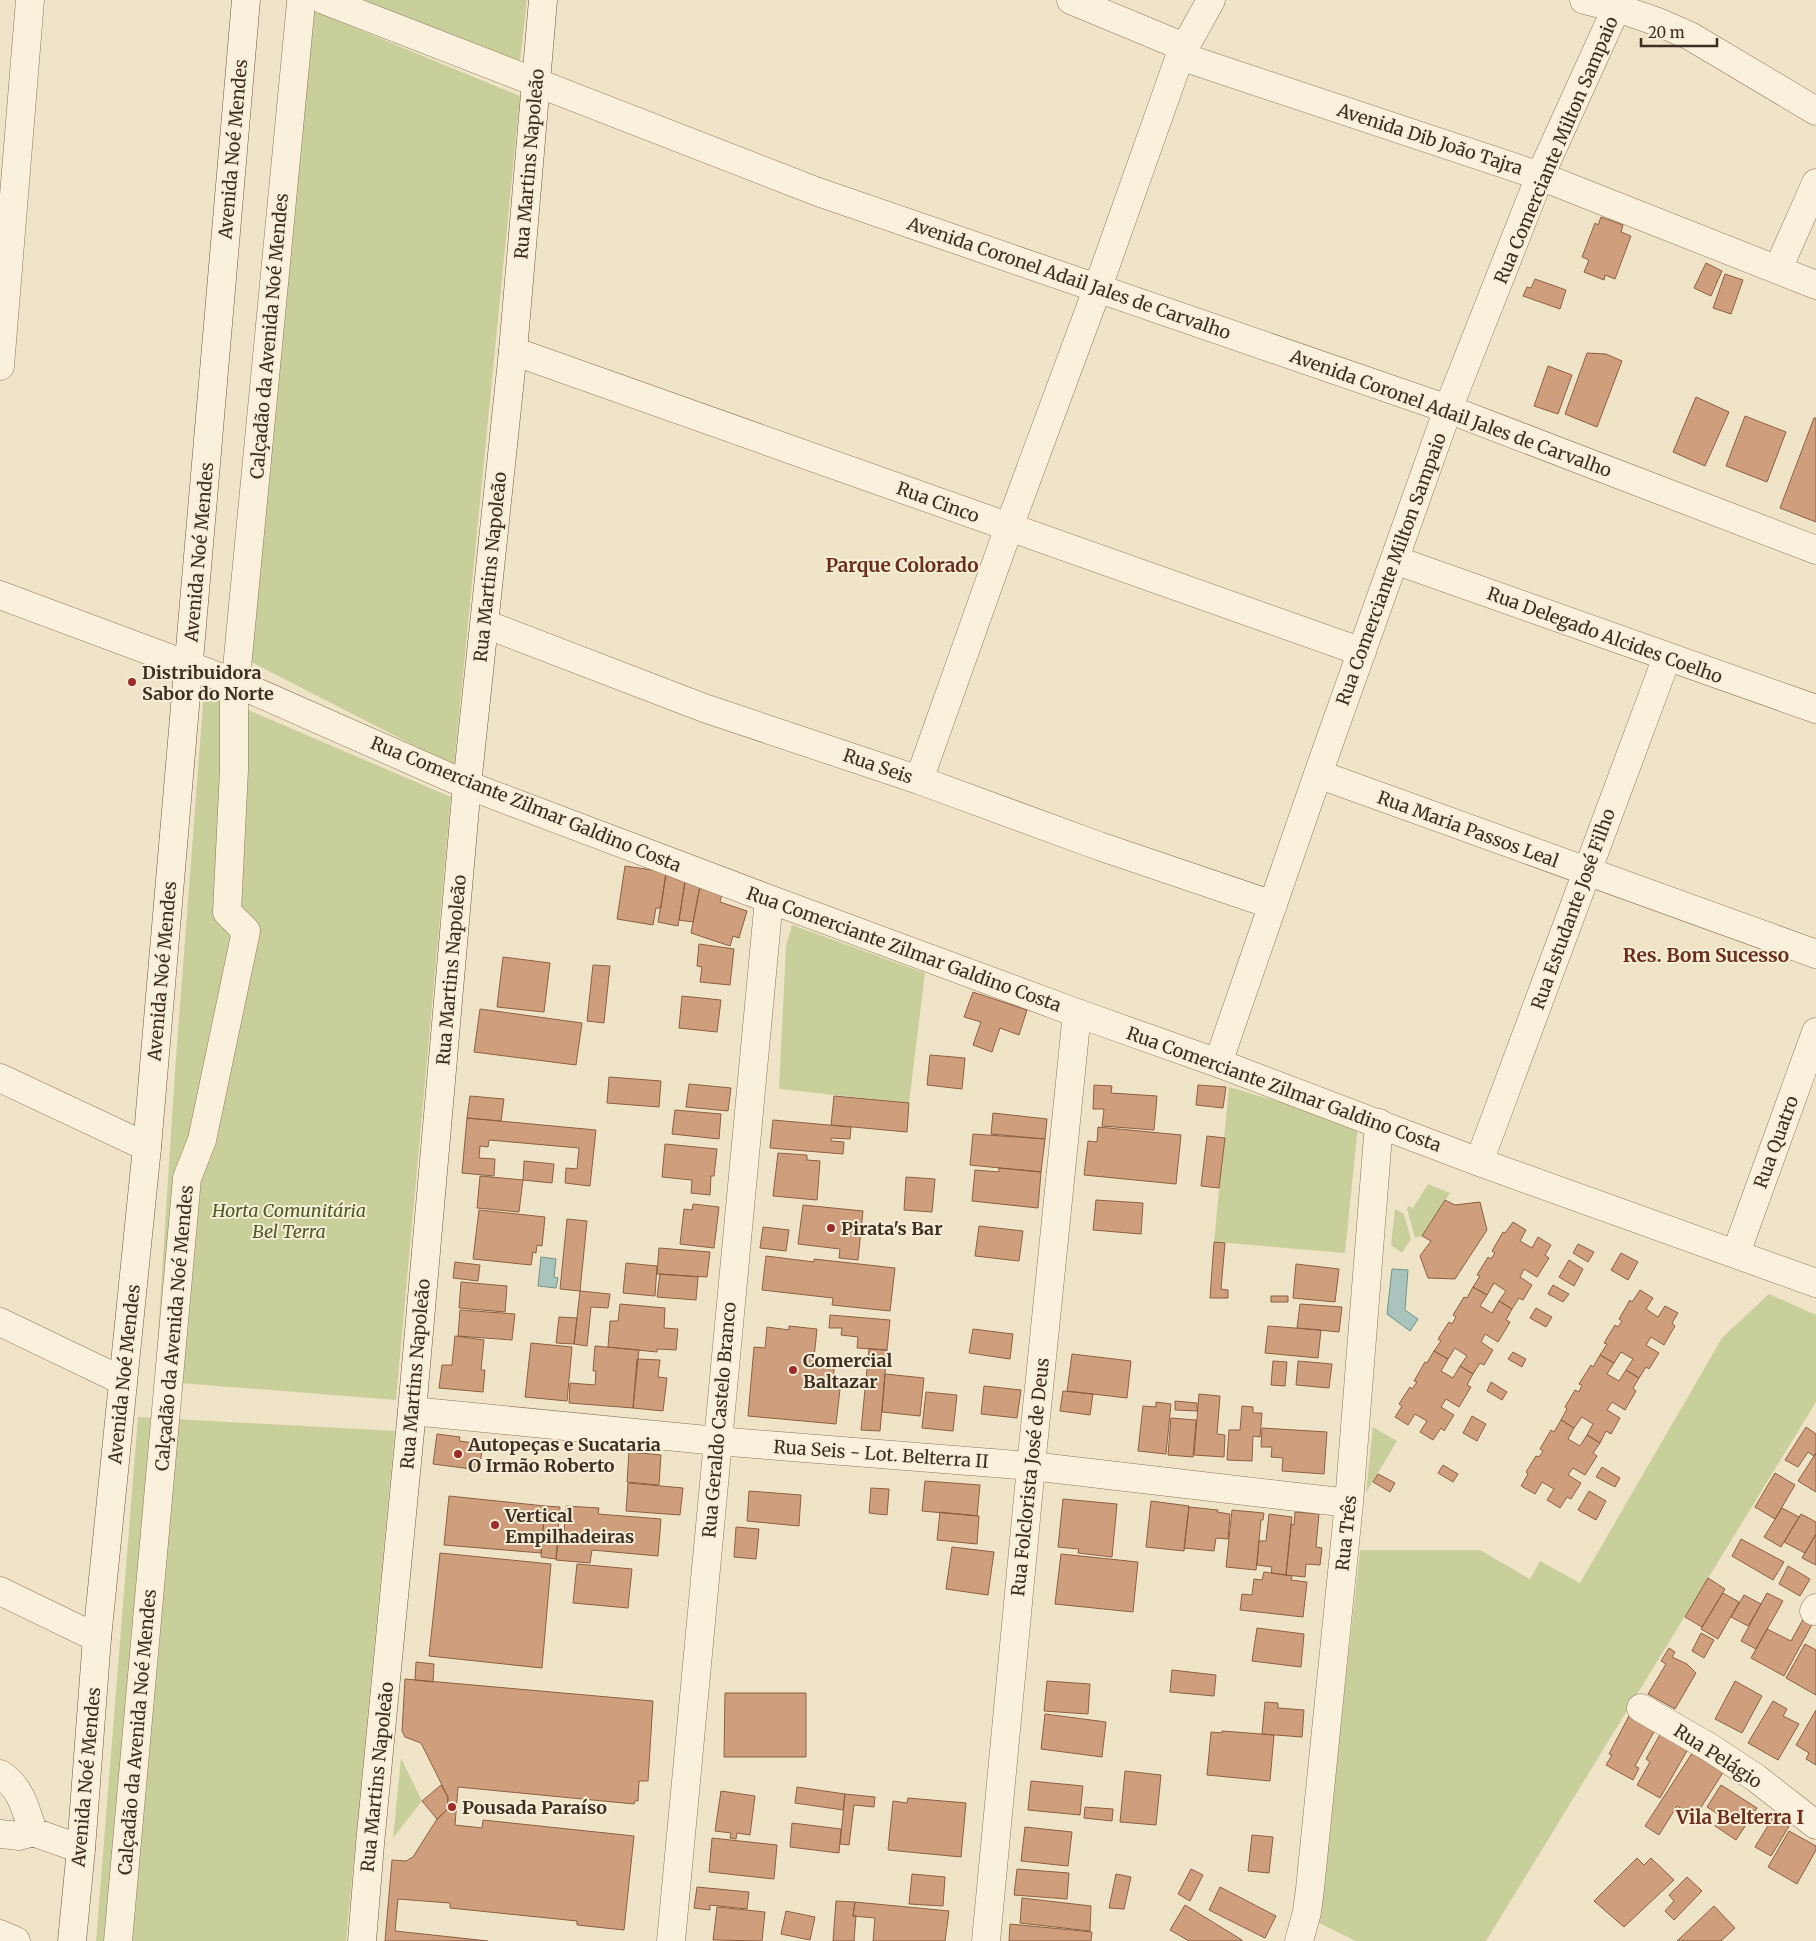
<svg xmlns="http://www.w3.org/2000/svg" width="1816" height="1941" font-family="Merriweather,serif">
	<rect width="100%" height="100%" fill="#f0e4c8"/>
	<path fill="#c9cf9b" d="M359 0H527L520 61Z
		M309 9 520 96 454 766 249 661Z
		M204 691 451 797 396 1400 155 1381 175 1071Z
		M792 925 925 973 909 1103 779 1089 786 946Z
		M1229 1087 1358 1125 1345 1253 1214 1242Z
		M1428 1184 1450 1193 1422 1236 1415 1238 1407 1209 1408 1206 1413 1208Z
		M1395 1209 1404 1214 1411 1239 1402 1253 1391 1245Z
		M1769 1294 1816 1315V1402L1486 1941H1356L1319 1923 1360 1550H1480L1530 1579 1540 1561 1580 1583 1722 1338Z
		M138 1417 395 1431 346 1941H96Z
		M1373 1427 1397 1441 1366 1493Z
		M401 1758 422 1801 393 1838Z"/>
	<path fill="#a9c4bc" stroke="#6f938a" d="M541 1257 556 1259 554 1277 558 1278 556 1288 538 1286Z
		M1392 1269 1408 1270 1405 1310 1418 1319 1410 1331 1387 1314Z"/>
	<path fill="#cf9f7d" stroke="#8d5f41" d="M1601 217 1623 225 1621 232 1631 236 1615 279 1605 275 1604 280 1584 272 1589 260 1582 257 1595 223 1598 225Z
		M1706 263 1722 271 1711 296 1694 288Z
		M1725 274 1743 280 1731 314 1713 308Z
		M1535 279 1566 290 1560 309 1523 296 1527 287 1531 288Z
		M1587 353 1606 354 1622 361 1597 427 1565 414Z
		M1548 366 1572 375 1558 414 1534 406Z
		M1696 397 1729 412 1705 466 1673 452Z
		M1745 416 1786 432 1767 482 1726 466Z
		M1814 418H1816V522L1780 508Z
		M625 866 666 872 661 908H656L653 925 617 919Z
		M666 875 685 882 678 926 658 922Z
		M685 882 700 886 693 922 679 920Z
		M700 886 722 894 720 902 747 911 739 938 733 936 730 946 691 933Z
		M699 944 734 949 730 985 700 982 702 967 697 966Z
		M503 957 550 963 544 1012 497 1007Z
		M593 965 610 966 604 1023 587 1021Z
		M973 992 1027 1010 1019 1035 1000 1028 992 1052 973 1045 981 1022 964 1017Z
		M682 996 721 1000 717 1032 679 1028Z
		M480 1009 582 1023 576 1065 474 1052Z
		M930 1055 965 1058 962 1089 927 1085Z
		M609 1077 661 1081 659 1107 607 1103Z
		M689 1084 731 1088 728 1111 686 1107Z
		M1094 1085 1112 1086 1111 1093 1157 1096 1154 1130 1102 1126 1104 1109H1093Z
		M1198 1085 1226 1087 1223 1108 1196 1105Z
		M470 1096 504 1099 501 1121 467 1118Z
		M834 1096 909 1103 907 1132 831 1125Z
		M675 1110 721 1114 719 1139 672 1134Z
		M993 1113 1047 1119 1045 1139 991 1134Z
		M467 1118 596 1130 590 1186 565 1183 566 1168 577 1169 579 1148 489 1140 488 1147 480 1146 479 1158 495 1159 494 1176 462 1173Z
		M773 1120 851 1127 850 1139 831 1138V1141L844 1142 843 1154 770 1148Z
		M1098 1127 1181 1135 1176 1184 1084 1175 1088 1141 1097 1142Z
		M973 1134 1045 1139 1041 1172 970 1165Z
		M1207 1136 1225 1138 1219 1188 1201 1186Z
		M665 1144 717 1149 714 1176H711L710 1195 691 1193 692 1180 662 1177Z
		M778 1153 807 1155V1160L820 1161 817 1200 773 1196Z
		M524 1161 554 1164 552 1183 523 1180Z
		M999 1168 1041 1172 1038 1208 972 1201 975 1170 999 1172Z
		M480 1176 523 1180 519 1212 477 1208Z
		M906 1177 935 1179 932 1212 904 1210Z
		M1096 1200 1143 1203 1141 1234 1093 1230Z
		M1445 1200 1455 1205 1480 1202 1487 1230 1455 1279 1428 1278 1420 1256 1431 1241 1422 1236Z
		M693 1204 719 1207 714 1248 680 1244 684 1209 692 1210Z
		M803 1205 863 1211 858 1260 839 1258 840 1249 798 1244Z
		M479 1210 545 1217 542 1246 537 1245 536 1253 533 1252 531 1265 473 1259Z
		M567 1219 587 1221 580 1291 560 1289Z
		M1513 1222 1526 1230 1520 1241 1532 1248 1538 1237 1551 1245 1545 1255 1549 1258 1537 1277 1524 1269 1520 1277 1532 1285 1523 1300 1519 1298 1512 1309 1499 1301 1506 1291 1494 1283 1487 1295 1473 1287 1480 1276 1477 1275 1488 1257 1491 1259 1495 1253 1492 1251 1503 1232 1505 1233Z
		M979 1226 1023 1231 1019 1261 975 1256Z
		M763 1227 789 1230 786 1251 760 1248Z
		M1214 1242 1225 1243 1221 1289 1228 1290V1298H1210Z
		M1578 1244 1594 1252 1588 1262 1573 1253Z
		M659 1248 710 1252 707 1277 657 1274Z
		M1621 1253 1638 1262 1628 1280 1611 1270Z
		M766 1256 814 1262V1259L895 1268 890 1311 832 1305 833 1298 762 1290Z
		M1569 1260 1583 1269 1574 1286 1559 1277Z
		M455 1262 480 1265 478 1281 453 1278Z
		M626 1263 657 1266 655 1296 623 1293Z
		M1296 1264 1339 1269 1335 1302 1293 1298Z
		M660 1274 698 1277 696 1300 657 1297Z
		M461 1282 507 1286 505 1312 459 1308Z
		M1553 1285 1569 1294 1563 1302 1548 1294Z
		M1473 1287 1487 1295 1480 1306 1492 1313 1499 1301 1512 1309 1506 1320 1510 1322 1498 1342 1485 1334 1481 1342 1493 1350 1484 1365 1480 1363 1473 1374 1460 1366 1467 1356 1455 1348 1448 1359 1434 1351 1441 1341 1438 1339 1449 1322 1452 1324 1456 1317 1453 1315 1464 1297 1467 1298Z
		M1640 1290 1653 1298 1646 1309 1658 1317 1665 1306 1678 1313 1672 1323 1675 1326 1664 1345 1651 1337 1646 1345 1659 1353 1649 1369 1646 1367 1639 1378 1626 1370 1633 1359 1621 1352 1614 1363 1600 1355 1607 1344 1604 1343 1615 1325 1618 1327 1622 1321 1619 1319 1630 1300 1632 1302Z
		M580 1291 610 1294 608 1308 591 1307 587 1346 574 1344Z
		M1271 1296H1288V1302H1271Z
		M620 1304 665 1308 664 1328 678 1329 676 1350 657 1349V1352L608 1347 610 1321H618Z
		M1300 1304 1342 1307 1339 1332 1297 1328Z
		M1536 1308 1552 1317 1546 1327 1530 1318Z
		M460 1310 515 1314 512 1340 458 1336Z
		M830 1315 890 1320 887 1350 857 1348 858 1337 841 1335 842 1328H829Z
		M559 1317 577 1318 574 1344 556 1343Z
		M789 1326 817 1329 814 1358 835 1360 833 1380 841 1381 836 1424 748 1416 754 1347 765 1348 767 1327 789 1330Z
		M1268 1326 1321 1330 1318 1358 1265 1353Z
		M973 1329 1013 1334 1010 1359 969 1353Z
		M455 1336 484 1340 481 1370H485L483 1392 439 1388 442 1365H452Z
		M531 1343 572 1347 567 1401 525 1397Z
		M595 1346 639 1350 633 1408 569 1403 570 1383 595 1385 596 1371H593Z
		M869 1349 887 1350 880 1431 861 1430Z
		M1434 1351 1448 1359 1441 1371 1453 1378 1460 1366 1473 1374 1467 1385 1471 1387 1459 1407 1446 1399 1441 1407 1454 1415 1444 1431 1441 1428 1433 1440 1420 1432 1427 1421 1415 1414 1408 1425 1395 1417 1402 1406 1399 1404 1410 1387 1412 1389 1417 1382 1414 1381 1425 1362 1427 1363Z
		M1513 1352 1526 1359 1522 1367 1508 1359Z
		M1072 1354 1131 1361 1127 1398 1067 1391Z
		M1600 1355 1614 1363 1607 1374 1619 1381 1626 1370 1639 1378 1633 1388 1636 1391 1625 1410 1612 1402 1607 1410 1620 1418 1611 1434 1606 1431 1600 1443 1587 1435 1593 1424 1582 1417 1574 1428 1561 1420 1567 1409 1565 1407 1575 1390 1579 1392 1582 1385 1579 1384 1591 1365 1593 1367Z
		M637 1359 660 1360 658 1377 667 1378 663 1411 633 1408Z
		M1273 1361 1287 1362 1285 1386 1271 1385Z
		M1298 1361 1332 1364 1329 1388 1296 1385Z
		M885 1374 924 1378 920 1416 882 1412Z
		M1491 1382 1507 1392 1502 1400 1487 1391Z
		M984 1386 1021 1390 1017 1418 981 1414Z
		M1063 1391 1093 1394 1090 1415 1060 1411Z
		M926 1392 957 1395 953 1431 922 1428Z
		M1199 1394 1220 1396 1217 1434 1225 1435 1224 1457 1194 1455Z
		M1175 1401 1197 1403V1411L1175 1410Z
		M1156 1402 1171 1404 1166 1454 1138 1451 1143 1406 1156 1407Z
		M1242 1406 1253 1407V1413H1262L1260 1437 1253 1436 1252 1461 1227 1460 1229 1430H1240Z
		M1472 1416 1486 1424 1477 1441 1463 1433Z
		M1171 1418 1196 1420 1193 1457 1168 1455Z
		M1561 1420 1574 1428 1568 1439 1580 1446 1587 1435 1600 1443 1593 1453 1597 1456 1585 1475 1573 1468 1568 1475 1581 1483 1571 1499 1567 1497 1560 1508 1547 1500 1554 1489 1542 1482 1535 1494 1521 1486 1528 1474 1526 1472 1536 1456 1539 1457 1543 1451 1540 1449 1551 1430 1554 1432Z
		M1806 1427 1816 1434V1453L1814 1456 1808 1452 1798 1467 1785 1460Z
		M1262 1428 1327 1432 1324 1474 1282 1471 1283 1458 1271 1457 1272 1447H1261Z
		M437 1434 460 1437 459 1441 483 1444 479 1470 433 1464Z
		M629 1452 661 1455 659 1485 627 1482Z
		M1816 1453V1492L1798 1481Z
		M1443 1465 1458 1474 1453 1482 1438 1473Z
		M1602 1467 1620 1478 1615 1487 1596 1477Z
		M1775 1473 1795 1485 1775 1519 1755 1507Z
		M1378 1474 1395 1483 1390 1492 1373 1482Z
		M925 1481 980 1485 977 1516 922 1511Z
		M628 1483 683 1488 680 1515 626 1511Z
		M871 1488 889 1489 887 1515 869 1513Z
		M749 1491 801 1495 799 1526 747 1521Z
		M1589 1491 1606 1501 1596 1520 1578 1510Z
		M449 1496 545 1506 541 1553 444 1545Z
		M1063 1499 1117 1504 1112 1557 1078 1553 1079 1549 1058 1547Z
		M1151 1501 1189 1506 1184 1551 1146 1547Z
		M545 1506 560 1507 556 1559 541 1557Z
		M566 1506 599 1508 598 1514 661 1519 658 1556 592 1550 590 1563 556 1560 558 1543 563 1544Z
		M1189 1507 1218 1510 1217 1512 1230 1514 1228 1539 1216 1538 1214 1551 1184 1548Z
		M1782 1508 1799 1517 1781 1547 1764 1537Z
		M1232 1510 1264 1513 1263 1520H1261L1256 1570 1226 1567Z
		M940 1512 979 1516 977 1544 937 1540Z
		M1295 1512 1319 1514 1316 1547 1322 1548 1320 1565 1306 1564 1305 1577 1286 1575 1291 1524 1294 1525Z
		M1269 1514 1292 1517 1286 1575 1271 1573 1272 1567 1257 1565 1259 1541H1266Z
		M1801 1514 1816 1522V1534L1805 1553 1784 1542Z
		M736 1527 759 1529 756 1559 734 1557Z
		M1816 1534V1565L1802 1558Z
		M1741 1539 1784 1562 1773 1580 1732 1556Z
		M952 1547 994 1552 988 1595 946 1589Z
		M440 1553 551 1564 542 1668 429 1656Z
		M1061 1554 1138 1562 1133 1612 1055 1604Z
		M577 1564 632 1569 628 1608 573 1603Z
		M1788 1566 1810 1579 1800 1596 1779 1584Z
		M1264 1572 1292 1576 1291 1580 1307 1582 1303 1617 1240 1610 1242 1594 1252 1595 1254 1579 1262 1580Z
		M1708 1578 1725 1589 1702 1627 1685 1617Z
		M1723 1593 1739 1602 1718 1639 1701 1629Z
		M1767 1593 1783 1601 1756 1649 1741 1641Z
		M1744 1595 1761 1604 1748 1626 1731 1617Z
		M1806 1614 1815 1619 1784 1676 1751 1658 1767 1629 1791 1641Z
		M1257 1628 1304 1634 1301 1667 1252 1661Z
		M1701 1633 1714 1640 1704 1658 1692 1651Z
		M1805 1644 1816 1650V1695L1786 1678Z
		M1669 1648 1675 1652 1672 1657 1687 1664 1696 1673 1675 1709 1648 1694 1666 1664 1661 1661Z
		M416 1662 434 1664 433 1682 415 1680Z
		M1172 1670 1216 1675 1214 1696 1170 1692Z
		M405 1679 653 1701 648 1781H639L638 1801H635L634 1804 458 1787 455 1825 482 1828 483 1820 634 1836 624 1930 577 1925V1921L450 1908V1903L398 1899 395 1931 488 1941H385L392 1860 406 1861 413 1857 437 1819 447 1810 448 1797 421 1743 405 1737 402 1731Z
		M1047 1681 1090 1684 1088 1714 1044 1711Z
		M1735 1681 1762 1696 1742 1733 1715 1719Z
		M725 1693H806V1757H724Z
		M1773 1701 1787 1709 1783 1716 1799 1724 1778 1760 1748 1743Z
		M1265 1702 1278 1703V1708L1304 1710 1302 1737 1262 1734Z
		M1816 1710V1765L1806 1759 1809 1753 1796 1745Z
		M1045 1714 1106 1722 1102 1757 1041 1749Z
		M1629 1716 1655 1730 1635 1766 1639 1768 1633 1780 1606 1765 1612 1755 1609 1754Z
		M1222 1731 1274 1735 1270 1781 1207 1775 1211 1732 1222 1733Z
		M1661 1733 1688 1749 1660 1798 1637 1785 1650 1762 1646 1759Z
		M1696 1747 1727 1766 1695 1817 1677 1806 1659 1835 1645 1826Z
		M1125 1771 1161 1775 1156 1825 1120 1822Z
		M1031 1781 1083 1786 1080 1815 1028 1810Z
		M441 1785 448 1797 447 1810 437 1819 422 1801Z
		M1721 1785 1757 1808 1736 1840 1715 1826 1721 1816 1707 1807Z
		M797 1787 845 1794 843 1810 795 1803Z
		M721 1791 755 1796 750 1835 737 1833 736 1839 730 1838 731 1833 715 1831Z
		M845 1794 875 1797 874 1807 854 1805 849 1845 840 1844Z
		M908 1798 966 1803 961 1857 888 1850 893 1801 907 1803Z
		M1085 1807 1113 1809 1112 1821 1084 1818Z
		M1775 1814 1791 1823 1771 1856 1755 1847Z
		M792 1823 841 1829 839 1853 790 1847Z
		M1025 1827 1072 1832 1068 1866 1021 1861Z
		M1789 1831 1816 1846V1850L1797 1884 1768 1867Z
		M1252 1835 1273 1837 1269 1873 1248 1871Z
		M712 1838 777 1845 774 1879 709 1872Z
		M1637 1858 1644 1865 1651 1858 1674 1880 1624 1927 1594 1901Z
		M1017 1869 1069 1873 1067 1899 1014 1895Z
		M1191 1869 1203 1875 1190 1901 1178 1894Z
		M912 1874 945 1877 943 1906 909 1904Z
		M1116 1874 1131 1877 1124 1909 1109 1908Z
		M1687 1877 1702 1891 1674 1920 1665 1911 1674 1901 1669 1895Z
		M697 1887 749 1892 747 1909 710 1905V1910L694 1908Z
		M1220 1887 1276 1916 1265 1938 1209 1910Z
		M1022 1898 1091 1906 1090 1931 1020 1923Z
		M836 1901 855 1902 853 1916H856L854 1941H833Z
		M855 1902 949 1911 945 1941H873L875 1918 853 1916Z
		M1185 1905 1242 1940V1941H1189L1170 1930Z
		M1714 1906 1735 1928 1721 1941H1677Z
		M717 1907 765 1912 762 1941 713 1940Z
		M786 1911 815 1917 810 1940 781 1934Z
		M1010 1924 1092 1932 1091 1941H1009Z"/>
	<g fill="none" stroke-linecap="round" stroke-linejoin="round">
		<g stroke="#8d765c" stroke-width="29">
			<path id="street" d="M324 0 818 192 1448 409 1816 550
				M1071 0 1184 47
				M1584 0 1617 8 1658 22 1690 36 1816 111
				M1180 56 1540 176 1816 285
				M1778 269 1816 183
				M513 351 1362 652
				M0 366 30 0
				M1395 560 1816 709
				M0 595 236 683 467 785 769 899 1077 1013 1218 1063 1479 1162 1816 1283
				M485 624 704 708 919 780 1099 846 1273 905
				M237 668 301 3
				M1318 774 1816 954
				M919 780 1009 527 1098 287 1180 56 1211 0
				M1218 1063 1318 774 1448 409 1540 176 1620 0
				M0 1078 147 1147
				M1479 1162 1667 657
				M1736 1253 1816 1032
				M0 1322 123 1381
				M412 1411 717 1441 1031 1466 1349 1503
				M0 1591 97 1638
				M1814 1611 1816 1608
				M1641 1708 1709 1747 1756 1778 1816 1825
				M0 1774C21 1787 26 1810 33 1832L19 1836 0 1834
				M33 1832 81 1849
				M0 1934 16 1941
				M118 1941 187 1178 202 1140 246 931 227 912 234 770V699
				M671 1941 769 899
				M986 1941 1031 1466 1077 1013
				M1299 1941 1307 1912 1310 1889 1349 1503 1379 1123"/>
		</g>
		<g stroke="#6f573f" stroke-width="29">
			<path id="secondary" d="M72 1941 81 1849 97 1638 147 1147 246 0
				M362 1941 370 1844 412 1411 467 785 513 351 543 0"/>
		</g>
		<use href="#street" stroke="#faf1dc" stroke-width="28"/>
		<use href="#secondary" stroke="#faf1dc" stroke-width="28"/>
	</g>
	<g fill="#9e2a2b" stroke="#f7eed8" stroke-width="2">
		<circle cx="132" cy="682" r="5"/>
		<circle cx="831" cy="1228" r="5"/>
		<circle cx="793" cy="1370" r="5"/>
		<circle cx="458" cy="1454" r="5"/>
		<circle cx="495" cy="1525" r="5"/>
		<circle cx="452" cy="1807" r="5"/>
	</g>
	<g text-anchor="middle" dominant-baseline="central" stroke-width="4" stroke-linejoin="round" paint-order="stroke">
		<g font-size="18" fill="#3d2e20" stroke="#f7eed8">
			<text transform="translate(1430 139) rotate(18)">Avenida Dib João Tajra</text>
			<text transform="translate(233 149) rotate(-85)">Avenida Noé Mendes</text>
			<text transform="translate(1556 150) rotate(-67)">Rua Comerciante Milton Sampaio</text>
			<text transform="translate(529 164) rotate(-85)">Rua Martins Napoleão</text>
			<text transform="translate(1069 278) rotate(19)">Avenida Coronel Adail Jales de Carvalho</text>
			<text transform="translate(269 336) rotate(-85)">Calçadão da Avenida Noé Mendes</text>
			<text transform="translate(1451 413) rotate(20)">Avenida Coronel Adail Jales de Carvalho</text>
			<text transform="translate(938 502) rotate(20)">Rua Cinco</text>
			<text transform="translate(199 552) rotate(-85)">Avenida Noé Mendes</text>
			<text transform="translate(490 567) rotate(-84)">Rua Martins Napoleão</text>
			<text transform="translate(1391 569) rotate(-70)">Rua Comerciante Milton Sampaio</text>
			<text transform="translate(1605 635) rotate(20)">Rua Delegado Alcides Coelho</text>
			<text transform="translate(878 766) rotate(19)">Rua Seis</text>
			<text transform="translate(526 804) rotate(22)">Rua Comerciante Zilmar Galdino Costa</text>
			<text transform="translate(1468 829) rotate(20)">Rua Maria Passos Leal</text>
			<text transform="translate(1573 909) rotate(-70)">Rua Estudante José Filho</text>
			<text transform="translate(904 949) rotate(20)">Rua Comerciante Zilmar Galdino Costa</text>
			<text transform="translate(451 970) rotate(-85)">Rua Martins Napoleão</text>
			<text transform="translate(162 971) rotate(-85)">Avenida Noé Mendes</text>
			<text transform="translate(1284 1089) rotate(20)">Rua Comerciante Zilmar Galdino Costa</text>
			<text transform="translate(1776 1142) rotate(-70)">Rua Quatro</text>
			<text transform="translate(174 1328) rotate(-85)">Calçadão da Avenida Noé Mendes</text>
			<text transform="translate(124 1374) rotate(-84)">Avenida Noé Mendes</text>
			<text transform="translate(415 1374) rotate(-85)">Rua Martins Napoleão</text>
			<text transform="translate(719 1420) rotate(-85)">Rua Geraldo Castelo Branco</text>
			<text transform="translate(881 1454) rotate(4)">Rua Seis - Lot. Belterra II</text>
			<text transform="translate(1030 1477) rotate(-84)">Rua Folclorista José de Deus</text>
			<text transform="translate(1346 1533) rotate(-84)">Rua Três</text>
			<text transform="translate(137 1732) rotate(-85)">Calçadão da Avenida Noé Mendes</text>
			<text transform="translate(1718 1756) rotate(33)">Rua Pelágio</text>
			<text transform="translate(86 1777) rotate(-85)">Avenida Noé Mendes</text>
			<text transform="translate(377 1777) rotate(-84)">Rua Martins Napoleão</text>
		</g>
		<g font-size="18" font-weight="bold" fill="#3d2e20" stroke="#f7eed8" text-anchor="start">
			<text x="142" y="672">Distribuidora<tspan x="142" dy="21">Sabor do Norte</tspan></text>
			<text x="841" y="1228">Pirata's Bar</text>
			<text x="803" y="1360">Comercial<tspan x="803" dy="21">Baltazar</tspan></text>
			<text x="468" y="1444">Autopeças e Sucataria<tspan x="468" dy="21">O Irmão Roberto</tspan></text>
			<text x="505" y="1515">Vertical<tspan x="505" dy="21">Empilhadeiras</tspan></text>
			<text x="462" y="1807">Pousada Paraíso</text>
		</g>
		<g font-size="18" font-style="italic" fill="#4d5a26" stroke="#f7eed8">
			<text x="289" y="1210">Horta Comunitária<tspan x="289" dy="21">Bel Terra</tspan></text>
		</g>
		<g font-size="19" font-weight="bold" fill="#6b2e1e" stroke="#f7eed8">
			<text x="902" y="565">Parque Colorado</text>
			<text x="1706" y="955">Res. Bom Sucesso</text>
			<text x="1740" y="1817">Vila Belterra I</text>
		</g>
	</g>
	<path d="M1641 38v8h76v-8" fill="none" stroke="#3d2e20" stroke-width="2.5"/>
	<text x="1648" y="38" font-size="15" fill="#3d2e20" stroke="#f7eed8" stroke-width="4" paint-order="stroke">20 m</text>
</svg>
